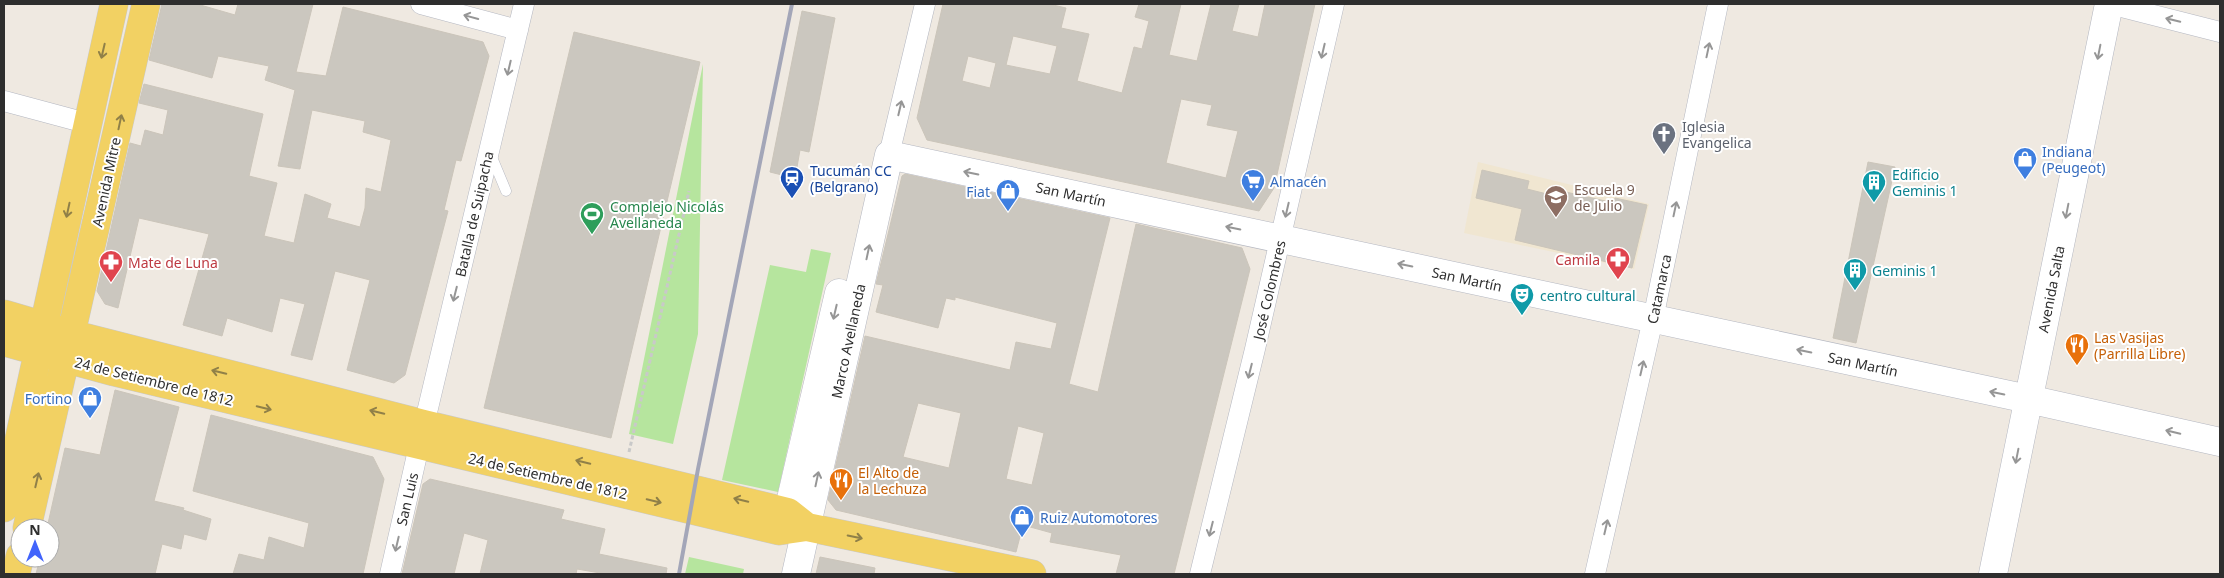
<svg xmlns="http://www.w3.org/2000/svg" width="2224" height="578" font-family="'Noto Sans',sans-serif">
	<rect width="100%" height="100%" fill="#efe9e1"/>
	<path fill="#f0e6d1" d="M1478 162 1649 204 1634 269 1464 233Z"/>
	<path fill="#b6e59e" d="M703 64 698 334 673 444 629 434Z
		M811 249 831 253 778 492 722 480 770 265 806 272Z
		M689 557 744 569 743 574H685Z"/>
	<path fill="#cbc7bf" stroke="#cbc5ba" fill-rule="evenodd" d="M162 4H197L235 15 238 4H313L296 72 326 76 343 7 483 42 489 56 461 161 456 160 444 210 448 211 405 375 394 383 347 370 370 280 335 271 312 360 291 355 305 304 280 298 272 332 227 318 222 336 183 325 209 234 139 218 118 308 105 304 97 291 130 143 141 146 145 130 163 135 168 110 139 103 144 84 263 114 249 176 277 183 264 236 294 243 305 194 331 204 327 218 360 227 365 208 366 188 381 192 391 140 363 132 365 121 312 110 300 169 278 166 295 90 265 80 269 66 218 56 212 78 149 60Z
		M943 4H1049L1066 8 1061 28 1089 34 1077 81 1122 93 1134 47 1142 49 1149 21 1135 17 1139 4H1181L1169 55 1197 61 1211 4H1239L1232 31 1258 37 1265 4H1315L1274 188 1259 211 927 140 917 118ZM1013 36 1057 46 1050 74 1006 65ZM968 56 996 63 990 88 962 81ZM1181 99 1212 105 1207 125 1238 131 1226 178 1166 163Z
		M802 11 835 18 809 152 800 150 797 167 788 165 786 176 770 172Z
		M574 32 700 62 611 438 484 408Z
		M1868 162 1895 167 1856 343 1833 338Z
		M1482 170 1529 181 1527 189 1555 196 1557 190 1614 203 1615 198 1647 205 1632 268 1515 240 1522 209 1476 198Z
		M905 174 1110 218 1069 384 1098 392 1136 224 1242 248 1250 269 1174 574H1116L1121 555 1050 542 1052 533 1023 525 1016 552 836 510 828 500 865 336 1010 370 1016 342 1051 349 1057 323 955 297V300L946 298 938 328 876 312 883 285 876 284 902 176ZM918 403 961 413 949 468 903 457ZM1018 426 1044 433 1032 485 1006 479Z
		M115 390 179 407 154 501 184 508 183 510 211 519 206 540 184 534 181 549 162 544 155 574H36L40 558H50V528H47L65 448 100 455Z
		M211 415 373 457 384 479 363 574H233L239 554 264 560 269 537 304 548 309 523 193 491Z
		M430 479 564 510 561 519 605 529 599 554 667 568 666 574H606L577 569 576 574H480L488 540 464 533 454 574H402L423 484Z
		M820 557 875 568 874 574H816Z"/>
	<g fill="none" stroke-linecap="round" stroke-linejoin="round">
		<g stroke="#b4b7c1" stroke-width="11">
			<path id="lane" d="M491 155 506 191"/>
		</g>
		<g stroke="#b4b7c1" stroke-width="21">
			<path id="street" d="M421 4 518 30
				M2110 4 2220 32
				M4 101 86 123
				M889 155 925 4
				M390 574 419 446 524 4
				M1200 574 1255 349 1334 4
				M1595 574 1653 319 1718 4"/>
		</g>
		<g stroke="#b4b7c1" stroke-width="29">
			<path id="secondary" d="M889 155 2028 399 2220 442
				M788 512 839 293
				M796 574 889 155
				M1993 574 2109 4"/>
		</g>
		<g stroke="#c9c9c9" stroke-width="29">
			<path id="primary" d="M4 314 72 334 424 424 788 512 807 527
				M4 342 114 372 779 531 807 527 1032 574
				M4 508 114 4
				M27 528 146 4
				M16 574 20 556"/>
		</g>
		<path stroke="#c9c9c9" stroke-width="3" stroke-dasharray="4 2.5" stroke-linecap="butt" d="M629 452 689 191"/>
		<use href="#lane" stroke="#fff" stroke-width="10"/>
		<use href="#street" stroke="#fff" stroke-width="20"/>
		<use href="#secondary" stroke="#fff" stroke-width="28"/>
		<use href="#primary" stroke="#f2d163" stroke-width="28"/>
		<path stroke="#a3a6b8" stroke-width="4" d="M679 574 698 469 792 4"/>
	</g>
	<defs><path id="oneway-shaft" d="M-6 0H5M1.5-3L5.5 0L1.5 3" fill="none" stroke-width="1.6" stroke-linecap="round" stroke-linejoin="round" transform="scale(1.25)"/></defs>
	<g stroke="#969696">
		<use href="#oneway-shaft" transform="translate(471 17) rotate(-165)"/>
		<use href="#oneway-shaft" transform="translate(2173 20) rotate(-166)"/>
		<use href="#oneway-shaft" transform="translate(1708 50) rotate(-78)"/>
		<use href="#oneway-shaft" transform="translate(1323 51) rotate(103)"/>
		<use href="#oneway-shaft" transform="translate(2099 52) rotate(101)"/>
		<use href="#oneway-shaft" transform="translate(509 68) rotate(103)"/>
		<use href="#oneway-shaft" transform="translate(900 108) rotate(-77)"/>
		<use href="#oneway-shaft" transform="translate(971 173) rotate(-168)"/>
		<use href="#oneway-shaft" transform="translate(1675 209) rotate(-78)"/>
		<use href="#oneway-shaft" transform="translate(1287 210) rotate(103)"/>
		<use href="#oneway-shaft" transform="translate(2067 211) rotate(101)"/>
		<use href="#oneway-shaft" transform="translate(1233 228) rotate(-168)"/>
		<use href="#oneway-shaft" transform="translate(868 252) rotate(-78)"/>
		<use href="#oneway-shaft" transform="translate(1405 265) rotate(-168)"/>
		<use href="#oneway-shaft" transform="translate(455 294) rotate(104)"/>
		<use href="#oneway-shaft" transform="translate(835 312) rotate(103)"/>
		<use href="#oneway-shaft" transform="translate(1804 351) rotate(-168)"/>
		<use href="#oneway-shaft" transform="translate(1642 368) rotate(-77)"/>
		<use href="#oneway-shaft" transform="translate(1250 371) rotate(104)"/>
		<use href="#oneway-shaft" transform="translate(1997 393) rotate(-168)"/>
		<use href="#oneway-shaft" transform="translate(2173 432) rotate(-167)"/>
		<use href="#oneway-shaft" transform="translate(2017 456) rotate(101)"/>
		<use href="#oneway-shaft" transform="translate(817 479) rotate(-78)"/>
		<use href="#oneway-shaft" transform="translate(1606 527) rotate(-77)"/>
		<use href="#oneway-shaft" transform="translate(1211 529) rotate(104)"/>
		<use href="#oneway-shaft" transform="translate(397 544) rotate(103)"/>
	</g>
	<g stroke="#908048">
		<use href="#oneway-shaft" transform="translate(103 51) rotate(103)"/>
		<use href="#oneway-shaft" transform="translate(120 122) rotate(-78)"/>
		<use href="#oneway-shaft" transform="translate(68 210) rotate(102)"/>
		<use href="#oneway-shaft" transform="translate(219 372) rotate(-166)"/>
		<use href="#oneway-shaft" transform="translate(264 408) rotate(14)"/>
		<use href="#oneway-shaft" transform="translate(377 412) rotate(-166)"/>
		<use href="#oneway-shaft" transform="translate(583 462) rotate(-166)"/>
		<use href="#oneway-shaft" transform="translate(37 480) rotate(-77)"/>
		<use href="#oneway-shaft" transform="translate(741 500) rotate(-166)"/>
		<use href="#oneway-shaft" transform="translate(654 501) rotate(13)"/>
		<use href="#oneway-shaft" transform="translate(855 537) rotate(12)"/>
	</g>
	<defs>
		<g id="church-pin" transform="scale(1.25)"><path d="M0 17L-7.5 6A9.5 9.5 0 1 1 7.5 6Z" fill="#6b7280" stroke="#fff"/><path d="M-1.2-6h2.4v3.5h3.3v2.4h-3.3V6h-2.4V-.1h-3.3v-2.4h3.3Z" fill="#fff"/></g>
		<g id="shop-pin" transform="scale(1.25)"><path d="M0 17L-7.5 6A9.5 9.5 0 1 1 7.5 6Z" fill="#3f7fe0" stroke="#fff"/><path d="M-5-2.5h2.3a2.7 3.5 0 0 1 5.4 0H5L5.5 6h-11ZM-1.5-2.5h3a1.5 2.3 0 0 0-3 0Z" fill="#fff"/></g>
		<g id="station-pin" transform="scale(1.25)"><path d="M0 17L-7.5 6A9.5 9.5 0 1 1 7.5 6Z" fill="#1a4fb4" stroke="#fff"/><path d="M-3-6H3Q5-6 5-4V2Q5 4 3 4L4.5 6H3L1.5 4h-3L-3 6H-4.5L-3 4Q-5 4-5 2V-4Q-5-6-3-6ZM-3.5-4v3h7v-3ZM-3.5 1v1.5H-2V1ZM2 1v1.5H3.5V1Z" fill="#fff"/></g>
		<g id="supermarket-pin" transform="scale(1.25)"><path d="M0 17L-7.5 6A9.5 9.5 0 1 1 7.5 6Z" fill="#3f7fe0" stroke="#fff"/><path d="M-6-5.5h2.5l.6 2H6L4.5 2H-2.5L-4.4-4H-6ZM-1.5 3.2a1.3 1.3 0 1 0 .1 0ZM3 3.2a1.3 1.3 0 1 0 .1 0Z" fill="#fff"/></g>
		<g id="building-pin" transform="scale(1.25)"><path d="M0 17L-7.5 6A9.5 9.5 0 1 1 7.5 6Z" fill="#0f9aa8" stroke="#fff"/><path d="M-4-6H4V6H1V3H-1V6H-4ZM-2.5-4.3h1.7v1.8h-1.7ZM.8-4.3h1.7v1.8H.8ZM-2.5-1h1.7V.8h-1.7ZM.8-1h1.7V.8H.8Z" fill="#fff"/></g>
		<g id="school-pin" transform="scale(1.25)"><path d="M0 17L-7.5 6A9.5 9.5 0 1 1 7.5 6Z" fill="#8d6e63" stroke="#fff"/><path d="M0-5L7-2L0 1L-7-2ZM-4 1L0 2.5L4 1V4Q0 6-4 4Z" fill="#fff"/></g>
		<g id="stadium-pin" transform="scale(1.25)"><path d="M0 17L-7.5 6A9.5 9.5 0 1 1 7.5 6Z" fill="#2e9e5b" stroke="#fff"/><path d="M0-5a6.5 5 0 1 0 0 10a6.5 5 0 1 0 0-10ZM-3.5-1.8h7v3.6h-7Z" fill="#fff"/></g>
		<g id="pharmacy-pin" transform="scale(1.25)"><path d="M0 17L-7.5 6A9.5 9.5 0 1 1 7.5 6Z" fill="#e0444e" stroke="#fff"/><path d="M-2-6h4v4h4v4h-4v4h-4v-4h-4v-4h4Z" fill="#fff"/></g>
		<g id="theatre-pin" transform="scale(1.25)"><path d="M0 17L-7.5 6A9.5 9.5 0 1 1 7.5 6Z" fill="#0f9aa8" stroke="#fff"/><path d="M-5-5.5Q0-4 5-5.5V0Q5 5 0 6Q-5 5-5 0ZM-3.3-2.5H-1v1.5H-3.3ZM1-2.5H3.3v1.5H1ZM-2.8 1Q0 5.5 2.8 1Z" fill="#fff"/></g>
		<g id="restaurant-pin" transform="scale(1.25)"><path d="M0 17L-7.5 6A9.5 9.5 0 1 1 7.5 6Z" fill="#e8710a" stroke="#fff"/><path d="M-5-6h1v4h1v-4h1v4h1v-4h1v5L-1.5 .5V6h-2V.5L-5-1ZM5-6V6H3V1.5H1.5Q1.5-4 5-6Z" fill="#fff"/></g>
	</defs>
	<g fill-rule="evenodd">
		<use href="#church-pin" x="1664" y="134"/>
		<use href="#shop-pin" x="2025" y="159"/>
		<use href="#station-pin" x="792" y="178"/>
		<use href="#supermarket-pin" x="1253" y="181"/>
		<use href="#building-pin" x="1874" y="182"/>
		<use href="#shop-pin" x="1008" y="191"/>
		<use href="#school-pin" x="1556" y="197"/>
		<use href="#stadium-pin" x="592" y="214"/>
		<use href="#pharmacy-pin" x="1618" y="259"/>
		<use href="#pharmacy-pin" x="111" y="262"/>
		<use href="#building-pin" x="1855" y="270"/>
		<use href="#theatre-pin" x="1522" y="295"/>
		<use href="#restaurant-pin" x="2077" y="345"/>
		<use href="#shop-pin" x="90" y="398"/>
		<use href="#restaurant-pin" x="841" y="480"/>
		<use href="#shop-pin" x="1022" y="517"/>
	</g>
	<g text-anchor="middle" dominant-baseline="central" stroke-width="4" stroke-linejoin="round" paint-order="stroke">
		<g font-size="14" fill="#5b616d" stroke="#fff" text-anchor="start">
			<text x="1682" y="126">Iglesia<tspan x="1682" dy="16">Evangelica</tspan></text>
		</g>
		<g font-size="14" fill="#366cbe" stroke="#fff" text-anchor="start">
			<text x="2042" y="151">Indiana<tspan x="2042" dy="16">(Peugeot)</tspan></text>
			<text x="1270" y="181">Almacén</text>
			<text x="990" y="191" text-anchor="end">Fiat</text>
			<text x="72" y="398" text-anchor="end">Fortino</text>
			<text x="1040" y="517">Ruiz Automotores</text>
		</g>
		<g font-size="14" fill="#164399" stroke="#fff" text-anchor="start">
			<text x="810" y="170">Tucumán CC<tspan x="810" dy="16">(Belgrano)</tspan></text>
		</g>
		<g font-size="14" fill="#0d838f" stroke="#fff" text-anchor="start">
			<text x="1892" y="174">Edificio<tspan x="1892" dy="16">Geminis 1</tspan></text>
			<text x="1872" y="270">Geminis 1</text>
			<text x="1540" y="295">centro cultural</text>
		</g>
		<g font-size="14" fill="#2e2e2e" stroke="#fff">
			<text transform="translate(106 182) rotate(-78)">Avenida Mitre</text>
			<text transform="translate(1071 194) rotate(12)">San Martín</text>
			<text transform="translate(474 214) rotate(-77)">Batalla de Suipacha</text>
			<text transform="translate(1467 279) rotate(12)">San Martín</text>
			<text transform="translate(1659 289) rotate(-78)">Catamarca</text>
			<text transform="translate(2051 289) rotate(-79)">Avenida Salta</text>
			<text transform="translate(1269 290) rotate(-77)">José Colombres</text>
			<text transform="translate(848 341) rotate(-78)">Marco Avellaneda</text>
			<text transform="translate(1863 364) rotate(12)">San Martín</text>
			<text transform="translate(154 381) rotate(14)">24 de Setiembre de 1812</text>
			<text transform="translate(548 476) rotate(13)">24 de Setiembre de 1812</text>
			<text transform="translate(407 499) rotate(-77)">San Luis</text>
		</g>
		<g font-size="14" fill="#785e54" stroke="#fff" text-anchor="start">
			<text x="1574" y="189">Escuela 9<tspan x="1574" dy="16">de Julio</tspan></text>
		</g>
		<g font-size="14" fill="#27864d" stroke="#fff" text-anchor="start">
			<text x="610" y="206">Complejo Nicolás<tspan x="610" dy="16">Avellaneda</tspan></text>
		</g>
		<g font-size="14" fill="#be3a42" stroke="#fff" text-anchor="end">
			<text x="1600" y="259">Camila</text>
			<text x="128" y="262" text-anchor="start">Mate de Luna</text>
		</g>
		<g font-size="14" fill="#c56008" stroke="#fff" text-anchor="start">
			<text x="2094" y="337">Las Vasijas<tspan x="2094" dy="16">(Parrilla Libre)</tspan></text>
			<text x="858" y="472">El Alto de<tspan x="858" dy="16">la Lechuza</tspan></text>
		</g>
	</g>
	<rect width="2224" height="578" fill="none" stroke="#2e2e2e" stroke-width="10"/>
	<g transform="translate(35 543)"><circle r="24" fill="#ffffff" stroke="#ababab"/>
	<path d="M0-4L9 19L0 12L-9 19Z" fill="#4264fb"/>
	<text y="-8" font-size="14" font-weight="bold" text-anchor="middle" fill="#2e2e2e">N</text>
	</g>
</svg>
